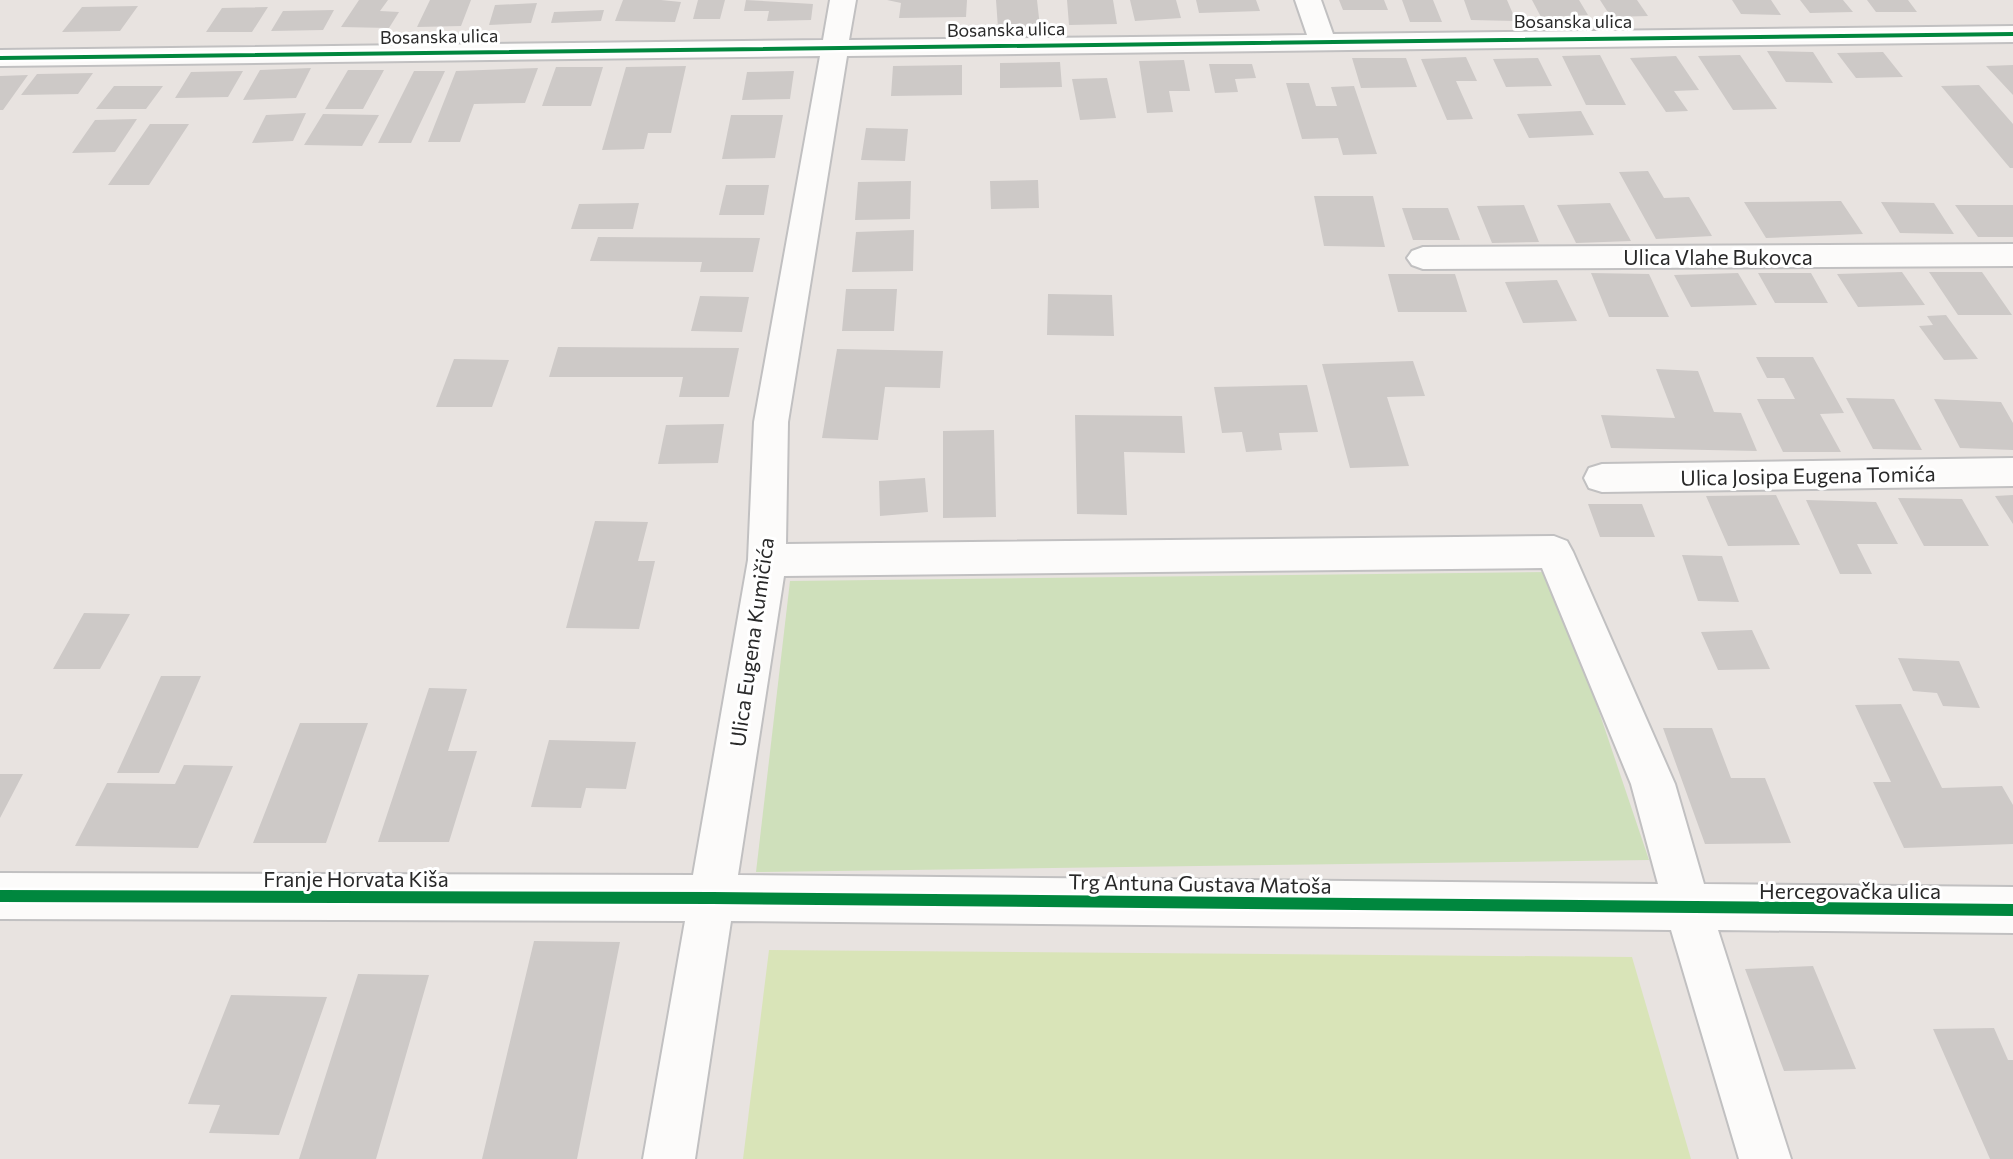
<svg xmlns="http://www.w3.org/2000/svg" width="2013" height="1159" font-family="Commissioner,sans-serif">
	<rect width="100%" height="100%" fill="#e8e3e0"/>
	<path fill="#cfe0bb" d="M1552 572 1649 860 756 872 790 581Z"/>
	<path fill="#d9e4b8" d="M769 950 1632 957 1691 1159H743Z"/>
	<path fill="#cdc9c7" d="M359 0H388L380 11 399 12 389 28 341 27Z
		M430 0H471L461 26 417 27Z
		M623 0H661L681 2 675 22 615 21Z
		M698 0H725L720 19H693Z
		M746 0 813 4 811 20 767 21 769 11H744Z
		M887 0H967L966 17 899 18 901 3Z
		M996 0H1037L1040 27 998 28Z
		M1067 0H1113L1117 24 1069 25Z
		M1130 0H1176L1181 18 1135 21Z
		M1196 0H1256L1260 11 1199 13Z
		M1339 0H1384L1388 10H1343Z
		M1402 0H1433L1442 22H1410Z
		M1464 0H1507L1516 21 1471 20Z
		M1532 0H1579L1588 15 1541 17Z
		M1600 0H1637L1648 16 1611 17Z
		M1732 0H1771L1781 15 1741 14Z
		M1800 0H1843L1853 12 1810 13Z
		M1867 0H1908L1917 12H1876Z
		M537 3 531 23 489 25 495 5Z
		M138 6 120 31 62 32 82 7Z
		M268 7 252 32H206L222 8Z
		M334 10 323 30 271 31 283 11Z
		M604 10 601 21 551 23 554 12Z
		M1767 51 1813 52 1833 83 1786 82Z
		M1883 52 1903 77 1856 78 1837 53Z
		M1600 55 1626 105H1586L1562 56Z
		M1740 55 1777 109 1733 110 1698 56Z
		M1676 56 1699 90 1674 91 1688 111 1666 112 1630 58Z
		M1466 57 1477 81H1456L1473 119 1447 120 1421 59Z
		M1352 58H1406L1417 87 1361 88Z
		M1538 58 1552 86 1506 87 1493 59Z
		M1184 60 1190 91H1169L1173 112 1147 113 1139 61Z
		M1060 62 1062 87 1000 88V63Z
		M1209 64H1252L1256 78 1235 79 1238 92 1215 93Z
		M962 65V95L891 96 893 66Z
		M2013 65V95L1986 66Z
		M686 66 671 133H648L644 149 602 150 626 67Z
		M556 67H603L591 106H542Z
		M311 68 296 98 243 100 260 70Z
		M538 68 525 103 474 104 460 142H428L456 71Z
		M348 70H384L363 109H325Z
		M243 71 228 97 175 98 191 72Z
		M414 71H445L411 143H378Z
		M794 71 790 99 742 100 747 72Z
		M93 73 78 94 21 95 37 74Z
		M28 75 3 110H0V76Z
		M1107 78 1116 118 1080 120 1072 79Z
		M1286 83H1309L1316 106H1337L1331 87 1354 86 1377 154 1343 155 1338 138 1302 139Z
		M1979 85 2013 124V168H2010L1941 86Z
		M114 86H163L146 109H96Z
		M1581 111 1594 135 1529 138 1517 114Z
		M306 113 293 141 252 143 266 115Z
		M323 114 379 115 362 146 304 145Z
		M731 115H783L775 158 722 159Z
		M137 119 115 152 72 153 95 120Z
		M150 124H189L149 185H108Z
		M866 128 908 129 905 161 861 160Z
		M1648 171 1664 198 1689 197 1712 236 1656 239 1619 172Z
		M1038 180 1039 208 991 209 990 181Z
		M911 181 910 219 855 220 858 182Z
		M726 185H769L764 215H719Z
		M1314 196H1373L1385 247 1324 246Z
		M1841 201 1863 234 1766 238 1744 202Z
		M1881 202 1934 203 1954 234 1900 233Z
		M639 203 633 229H571L579 204Z
		M1610 203 1631 241 1576 243 1557 205Z
		M1524 205 1539 242 1492 243 1477 206Z
		M1955 205H2013V237H1978Z
		M1402 208H1448L1460 240H1413Z
		M914 230 913 271 852 272 856 232Z
		M598 237 760 238 753 272H700L702 262 590 261Z
		M1902 272 1925 305 1858 307 1837 274Z
		M1929 272H1982L2012 315H1958Z
		M1591 273 1649 274 1669 317H1609Z
		M1738 273 1757 305 1691 307 1674 275Z
		M1758 273H1811L1828 303H1775Z
		M1388 274H1455L1467 312H1398Z
		M1557 280 1577 321 1523 323 1505 282Z
		M846 289H897L894 331H842Z
		M1048 294 1112 295 1114 336 1047 335Z
		M700 296 749 297 742 332 691 331Z
		M1946 315 1978 359 1944 360 1919 326 1933 325 1927 316Z
		M558 347 739 348 729 397H679L683 377H549Z
		M837 349 943 351 940 388 885 387 878 440 822 438Z
		M1756 357H1813L1844 413 1820 414 1841 452H1783L1757 399H1795L1784 378H1767Z
		M454 359 509 360 492 407H436Z
		M1413 361 1425 396 1387 397 1409 466 1350 468 1322 364Z
		M1656 369 1698 371 1714 412 1741 413 1757 451 1611 448 1601 415 1675 418Z
		M1307 385 1318 432 1279 433 1282 450 1246 452 1242 432 1222 433 1214 387Z
		M1846 398 1894 399 1922 450 1873 449Z
		M1934 399 2001 402 2013 423V450L1960 448Z
		M1075 415 1182 416 1185 453 1124 452 1127 515 1077 514Z
		M724 424 718 463 658 464 666 425Z
		M994 430 996 517 943 518V431Z
		M925 478 928 512 880 516 879 481Z
		M1776 495 1800 545 1728 546 1706 496Z
		M2013 495V524L1995 496Z
		M1898 498 1962 499 1989 546H1924Z
		M1806 500 1876 502 1898 544H1857L1872 574H1840Z
		M1588 504H1642L1655 537H1600Z
		M595 521 648 522 638 561H655L639 629 566 628Z
		M1682 555 1722 556 1739 602 1698 601Z
		M84 613 130 614 100 669H53Z
		M1752 630 1770 669 1718 670 1701 632Z
		M1898 658 1959 661 1980 708 1943 706 1937 693 1913 691Z
		M161 676H201L159 773H117Z
		M429 688 467 689 448 751H477L449 842H378Z
		M1901 704 1942 788 2002 786 2013 805V844L1904 848 1873 782H1891L1855 705Z
		M300 723H368L326 843H253Z
		M1663 728H1712L1731 778H1765L1791 843 1705 844Z
		M549 740 636 742 626 789 586 788 581 808 531 807Z
		M184 765 233 766 198 848 75 846 107 783 175 784Z
		M0 774H23L0 818Z
		M534 941 620 942 577 1159H482Z
		M1813 966 1856 1069 1784 1071 1745 969Z
		M358 974 429 975 376 1159H299Z
		M231 995 327 997 279 1135 209 1133 220 1105 188 1104Z
		M1994 1028 2008 1060H2013V1159H1990L1933 1029Z"/>
	<g fill="none" stroke-linecap="round" stroke-linejoin="round">
		<g stroke="#c1c0c1" stroke-width="4">
			<path id="minor" d="M830 0H856L849 40 1307 35 1295 0H1321L1333 34 2013 26V42L847 56 788 422 786 544 1554 536 1567 541 1573 552 1675 784 1704 884 2013 887V933L1718 930 1791 1159H1739L1671 930 731 921 695 1159H643L685 921 0 919V873L693 875 748 560 754 422 820 56 0 66V50L823 40ZM1542 568 1631 784 1658 884 738 875 784 576Z
				M2013 244V266L1423 269 1412 265 1407 258 1412 251 1423 247Z
				M2013 458V486L1602 492 1589 488 1584 478 1589 468 1602 464Z"/>
		</g>
		<use href="#minor" fill="#fcfbfa" fill-rule="evenodd"/>
		<g stroke="#fff" stroke-width="5">
			<path id="cycleway" d="M2013 32V36L0 60V56Z
				M0 890 712 892 2013 904V916L712 904 0 902Z"/>
		</g>
		<use href="#cycleway" fill="#00873e" fill-rule="evenodd"/>
	</g>
	<g text-anchor="middle" dominant-baseline="central" stroke-width="6" stroke-linejoin="round" paint-order="stroke">
		<g font-size="18" fill="#292929" stroke="#fff">
			<text x="1573" y="21">Bosanska ulica</text>
			<text transform="translate(1006 29) rotate(-1)">Bosanska ulica</text>
			<text transform="translate(439 36) rotate(-1)">Bosanska ulica</text>
		</g>
		<g font-size="21" fill="#292929" stroke="#fff">
			<text x="1718" y="256">Ulica Vlahe Bukovca</text>
			<text transform="translate(1808 475) rotate(-1)">Ulica Josipa Eugena Tomića</text>
			<text transform="translate(751 642) rotate(-82)">Ulica Eugena Kumičića</text>
			<text x="356" y="878">Franje Horvata Kiša</text>
			<text transform="translate(1200 883) rotate(1)">Trg Antuna Gustava Matoša</text>
			<text x="1850" y="890">Hercegovačka ulica</text>
		</g>
	</g>
</svg>
